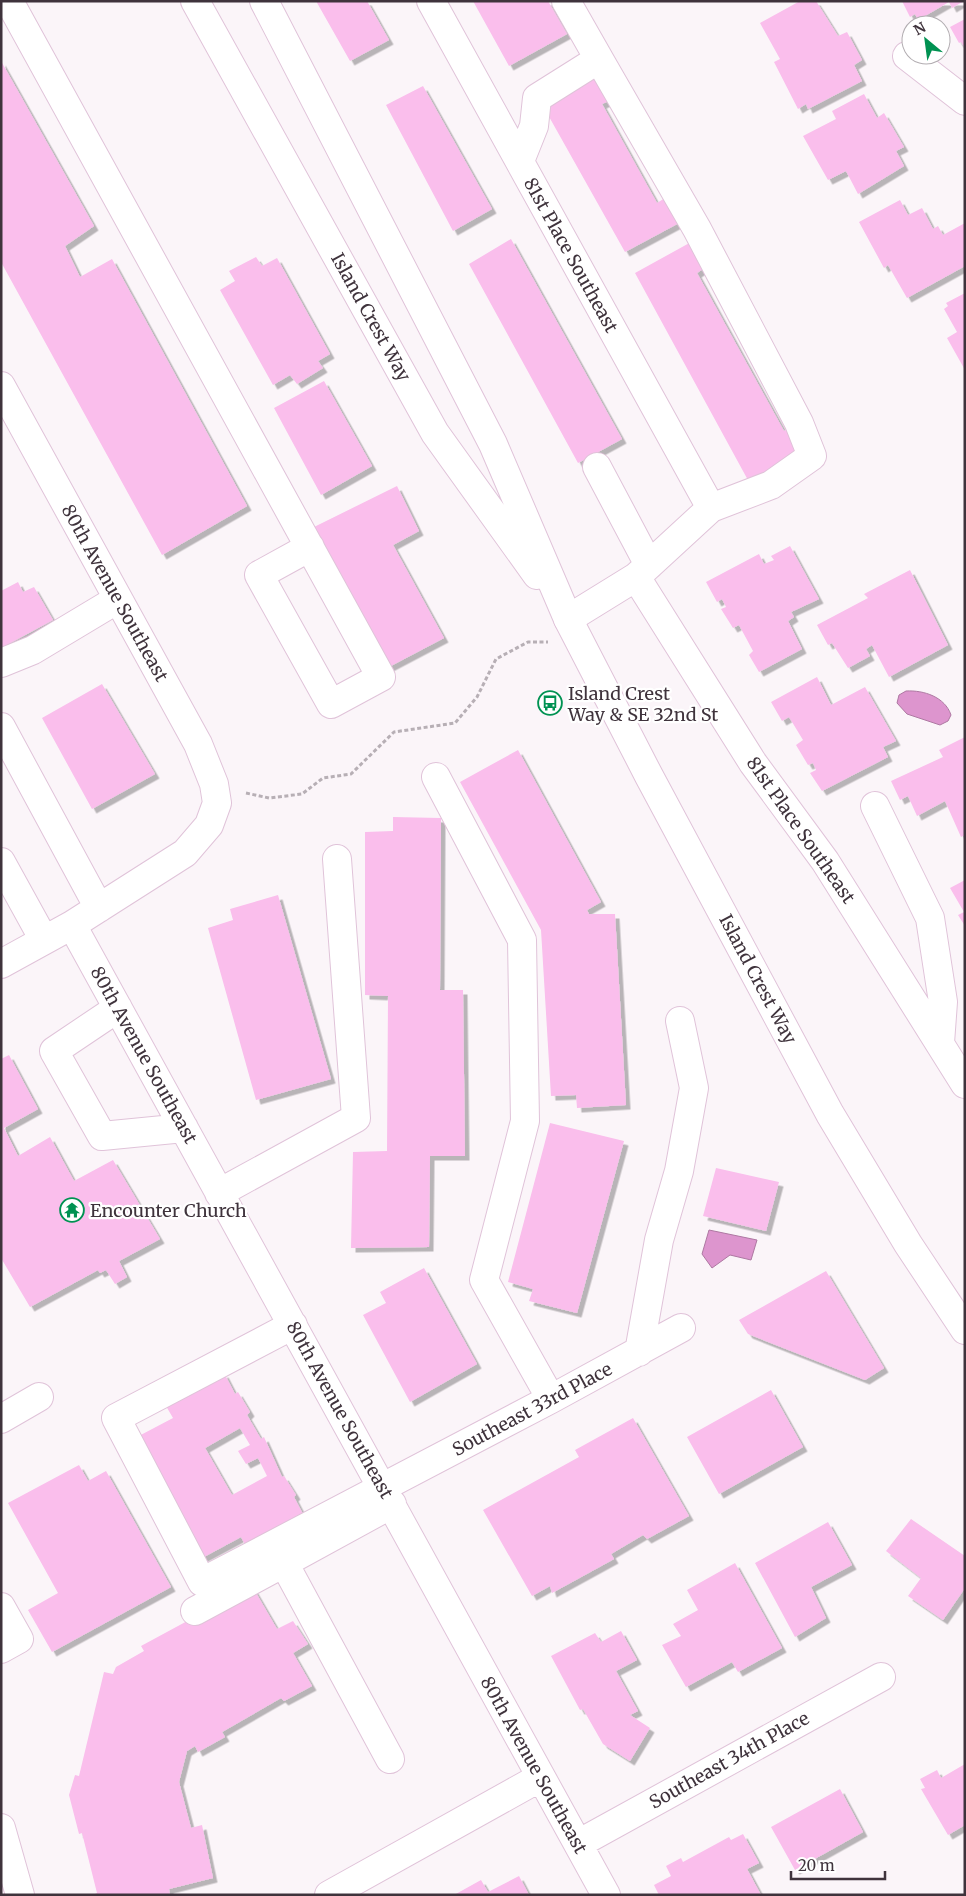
<svg xmlns="http://www.w3.org/2000/svg" width="966" height="1896" font-family="Merriweather,serif">
	<defs>
		<filter id="shadow"><feDropShadow dx="4.5" dy="4.5" stdDeviation="0" flood-color="#0004"/></filter>
	</defs>
	<rect width="100%" height="100%" fill="#fbf5f9"/>
	<path fill="#dd95ce" stroke="#ae78a2" d="M906 691C924 690 945 697 951 715L948 721 940 725 907 714 897 703 899 695Z
		M709 1230 757 1240 751 1260 730 1255 712 1268 702 1254Z"/>
	<path fill="#fabeec" fill-rule="evenodd" filter="url(#shadow)" d="M316 1H367L389 40 350 61Z
		M473 1H548L567 34 509 66Z
		M800 1H816L838 36 847 32 862 60 854 65 862 81 808 109 806 104 798 109 774 62 780 59 760 23Z
		M902 1H964L952 8 949 2 918 20 915 14 910 17Z
		M965 19V48L961 42 959 43 950 27Z
		M1 61 94 226 65 246 80 277 112 259 247 506 162 555 1 262Z
		M598 77 611 100 602 104 657 203 665 198 679 223 625 252 543 106Z
		M423 86 492 209 453 231 386 105Z
		M864 94 877 118 884 113 904 147 896 151 904 166 858 194 846 171 828 180 803 136 836 119 832 111Z
		M900 200 908 215 922 208 933 229 938 226 943 235 965 223V266L907 298 888 265 884 268 859 222Z
		M511 239 622 439 578 463 469 264Z
		M693 241 706 267 697 273 784 431 792 427 807 452 749 482 635 273Z
		M256 257 262 266 277 258 330 354 318 361 323 368 297 384 290 375 273 385 220 290 235 281 229 271Z
		M965 293V370L947 338 957 332 944 309 948 306 946 303Z
		M324 381 372 466 321 495 274 408Z
		M397 486 419 531 393 545 444 638 387 668 314 527Z
		M790 546 819 599 791 612 794 617 788 621 802 649 759 672 749 655 753 651 739 625 733 628 721 609 726 607 722 599 717 602 706 582 759 554 764 564 774 560 771 556Z
		M910 570 948 645 889 677 872 645 866 649 870 656 848 668 832 643 828 645 817 625 868 598 864 594Z
		M18 582 23 592 34 587 53 620 1 648V591Z
		M817 677 831 705 865 687 896 741 883 747 888 757 822 791 810 773 816 770 813 763 808 765 796 745 803 740 789 717 782 721 771 702Z
		M102 684 155 774 92 809 42 718Z
		M965 737V835L961 837 945 801 917 816 908 796 900 800 891 781 943 757 939 750Z
		M518 750 601 902 587 910 589 914H615L626 1105 577 1108 576 1095 551 1096 541 930 460 782Z
		M393 817 441 818 440 990H463L465 1156H430L429 1247 351 1248 353 1152 387 1151 388 996 365 995V832L393 831Z
		M965 880V926L958 915 964 912 950 888Z
		M278 895 331 1079 256 1100 208 928 233 920 230 909Z
		M9 1055 38 1109 4 1128 18 1156 50 1137 74 1181 113 1160 160 1239 119 1261 127 1277 115 1284 106 1270 100 1273 98 1270 30 1307 1 1258V1059Z
		M550 1123 624 1141 577 1313 529 1301 533 1289 508 1282Z
		M716 1168 779 1182 766 1231 703 1216Z
		M424 1268 477 1364 410 1402 363 1315 386 1303 380 1292Z
		M826 1271 884 1368 865 1380 748 1334 739 1320Z
		M224 1373 235 1394 238 1392 250 1412 247 1415 261 1439 264 1437 282 1477 284 1476 296 1495 294 1497 305 1518 248 1550 241 1537 202 1558 135 1438 173 1418 166 1406ZM240 1428 250 1445 238 1451 246 1464 258 1458 267 1476 232 1495 205 1448Z
		M771 1390 803 1447 719 1494 687 1437Z
		M633 1418 689 1516 647 1539 643 1535 611 1554 614 1559 552 1593 550 1586 532 1596 483 1510 579 1457 575 1450Z
		M79 1465 88 1481 106 1471 171 1587 52 1652 28 1610 58 1593 8 1503Z
		M911 1519 965 1556V1588L943 1620 908 1596 921 1578 886 1551Z
		M828 1522 852 1565 811 1587 826 1618 795 1637 755 1563Z
		M735 1563 782 1648 738 1672 732 1662 686 1687 662 1645 681 1636 673 1624 698 1610 687 1590Z
		M252 1586 277 1629 293 1621 308 1644 293 1653 312 1686 284 1701 281 1698 222 1732 225 1737 198 1752 195 1746 187 1751 179 1782 191 1828 202 1825 213 1878 169 1889 170 1895H93L97 1893 82 1833 79 1834 69 1795 75 1775 79 1776 104 1672 113 1674 116 1667 144 1651 141 1646Z
		M621 1631 637 1660 616 1671 638 1711 630 1715 650 1728 630 1761 603 1744 583 1709 580 1710 551 1656 595 1633 601 1642Z
		M965 1764V1825L948 1835 921 1789 925 1788 920 1779 937 1770 941 1778Z
		M840 1789 863 1832 795 1870 771 1827Z
		M743 1834 759 1863 747 1869 761 1895H659L654 1885 671 1876 666 1866 681 1858 683 1862 729 1837 731 1840Z
		M519 1876 529 1895H454L481 1880 488 1892Z"/>
	<g fill="none" stroke-linecap="round" stroke-linejoin="round">
		<g stroke="#e0c3d9" stroke-width="30">
			<path id="minor" d="M9 1 381 677 331 704 259 575 310 547
				M431 1 711 508
				M566 1 599 59
				M907 56 965 101
				M520 161 534 126 537 98 599 59 697 229 799 423 812 456 771 485 711 508 636 577 568 619
				M1 386 198 744 214 784 217 803 209 825 185 853 72 925 1 964
				M597 467 649 565
				M636 577 753 763 825 861 965 1084
				M1 663 33 650 118 599
				M1 727 99 908
				M436 777 522 940 525 1121 484 1280 551 1399
				M875 806 930 918 943 1002 940 1043
				M1 862 44 940
				M72 925 606 1895
				M118 1008 54 1051 102 1136 184 1128
				M219 1193 356 1118 337 859
				M293 1325 116 1418 202 1582 551 1399 681 1328
				M639 1352 659 1240 679 1171 694 1088 680 1021
				M1 1419 39 1397
				M1 1607 19 1639 1 1649
				M195 1611 284 1563
				M390 1759 284 1563 392 1504
				M1 1828 20 1895
				M578 1844 881 1677
				M329 1895 541 1777"/>
		</g>
		<g stroke="#e0c3d9" stroke-width="30">
			<path id="major" d="M195 1 435 433 537 575
				M264 1 493 444 568 619 649 776 830 1114 908 1244 965 1330"/>
		</g>
		<path stroke="#b7afb5" stroke-width="3" stroke-dasharray="4 2.5" stroke-linecap="butt" d="M246 793 269 798 302 794 323 778 351 774 394 732 455 723 477 697 496 659 528 642H548"/>
		<use href="#minor" stroke="#fff" stroke-width="28"/>
		<use href="#major" stroke="#fff" stroke-width="28"/>
	</g>
	<defs>
		<g id="bus-ring" transform="scale(1.25)"><circle r="9.5" fill="#fff" stroke="#009252" stroke-width="1.5"/><path d="M-5-6H5V4H4V6H2V4H-2V6H-4V4H-5ZM-3.5-4V0h7V-4ZM-3.5 1.2v1.5H-2V1.2ZM2 1.2v1.5H3.5V1.2Z" fill="#009252"/></g>
		<g id="temple-ring" transform="scale(1.25)"><circle r="9.5" fill="#fff" stroke="#009252" stroke-width="1.5"/><path d="M0-6L5-2H3V0L6.5 2.5H4V6H1.5V3h-3V6H-4V2.5H-6.5L-3 0V-2H-5Z" fill="#009252"/></g>
	</defs>
	<g fill-rule="evenodd">
		<use href="#bus-ring" x="550" y="703"/>
		<use href="#temple-ring" x="72" y="1210"/>
	</g>
	<g text-anchor="middle" dominant-baseline="central" stroke-width="4.5" stroke-linejoin="round" paint-order="stroke">
		<g font-size="18" fill="#3f333c" stroke="#fff">
			<text transform="translate(571 255) rotate(61)">81st Place Southeast</text>
			<text transform="translate(371 317) rotate(61)">Island Crest Way</text>
			<text transform="translate(115 593) rotate(61)">80th Avenue Southeast</text>
			<text transform="translate(801 830) rotate(55)">81st Place Southeast</text>
			<text transform="translate(758 979) rotate(62)">Island Crest Way</text>
			<text transform="translate(144 1055) rotate(61)">80th Avenue Southeast</text>
			<text transform="translate(532 1409) rotate(-28)">Southeast 33rd Place</text>
			<text transform="translate(340 1410) rotate(61)">80th Avenue Southeast</text>
			<text transform="translate(729 1760) rotate(-29)">Southeast 34th Place</text>
			<text transform="translate(534 1765) rotate(61)">80th Avenue Southeast</text>
		</g>
		<g font-size="18" fill="#3f333c" stroke="#fff" text-anchor="start">
			<text x="568" y="693">Island Crest<tspan x="568" dy="21">Way &amp; SE 32nd St</tspan></text>
			<text x="90" y="1210">Encounter Church</text>
		</g>
	</g>
	<rect width="966" height="1896" fill="none" stroke="#3f333c" stroke-width="5"/>
	<g transform="translate(926 40) rotate(331)"><circle r="24" fill="#ffffff" stroke="#b2adb1"/>
	<path d="M0-4L9 19L0 12L-9 19Z" fill="#009252"/>
	<text y="-8" font-size="14" font-weight="bold" text-anchor="middle" fill="#3f333c">N</text>
	</g>
	<path d="M791 1871v8h94v-8" fill="none" stroke="#3f333c" stroke-width="2.5"/>
	<text x="798" y="1871" font-size="15" fill="#3f333c" stroke="#ffffff" stroke-width="4" paint-order="stroke">20 m</text>
</svg>
